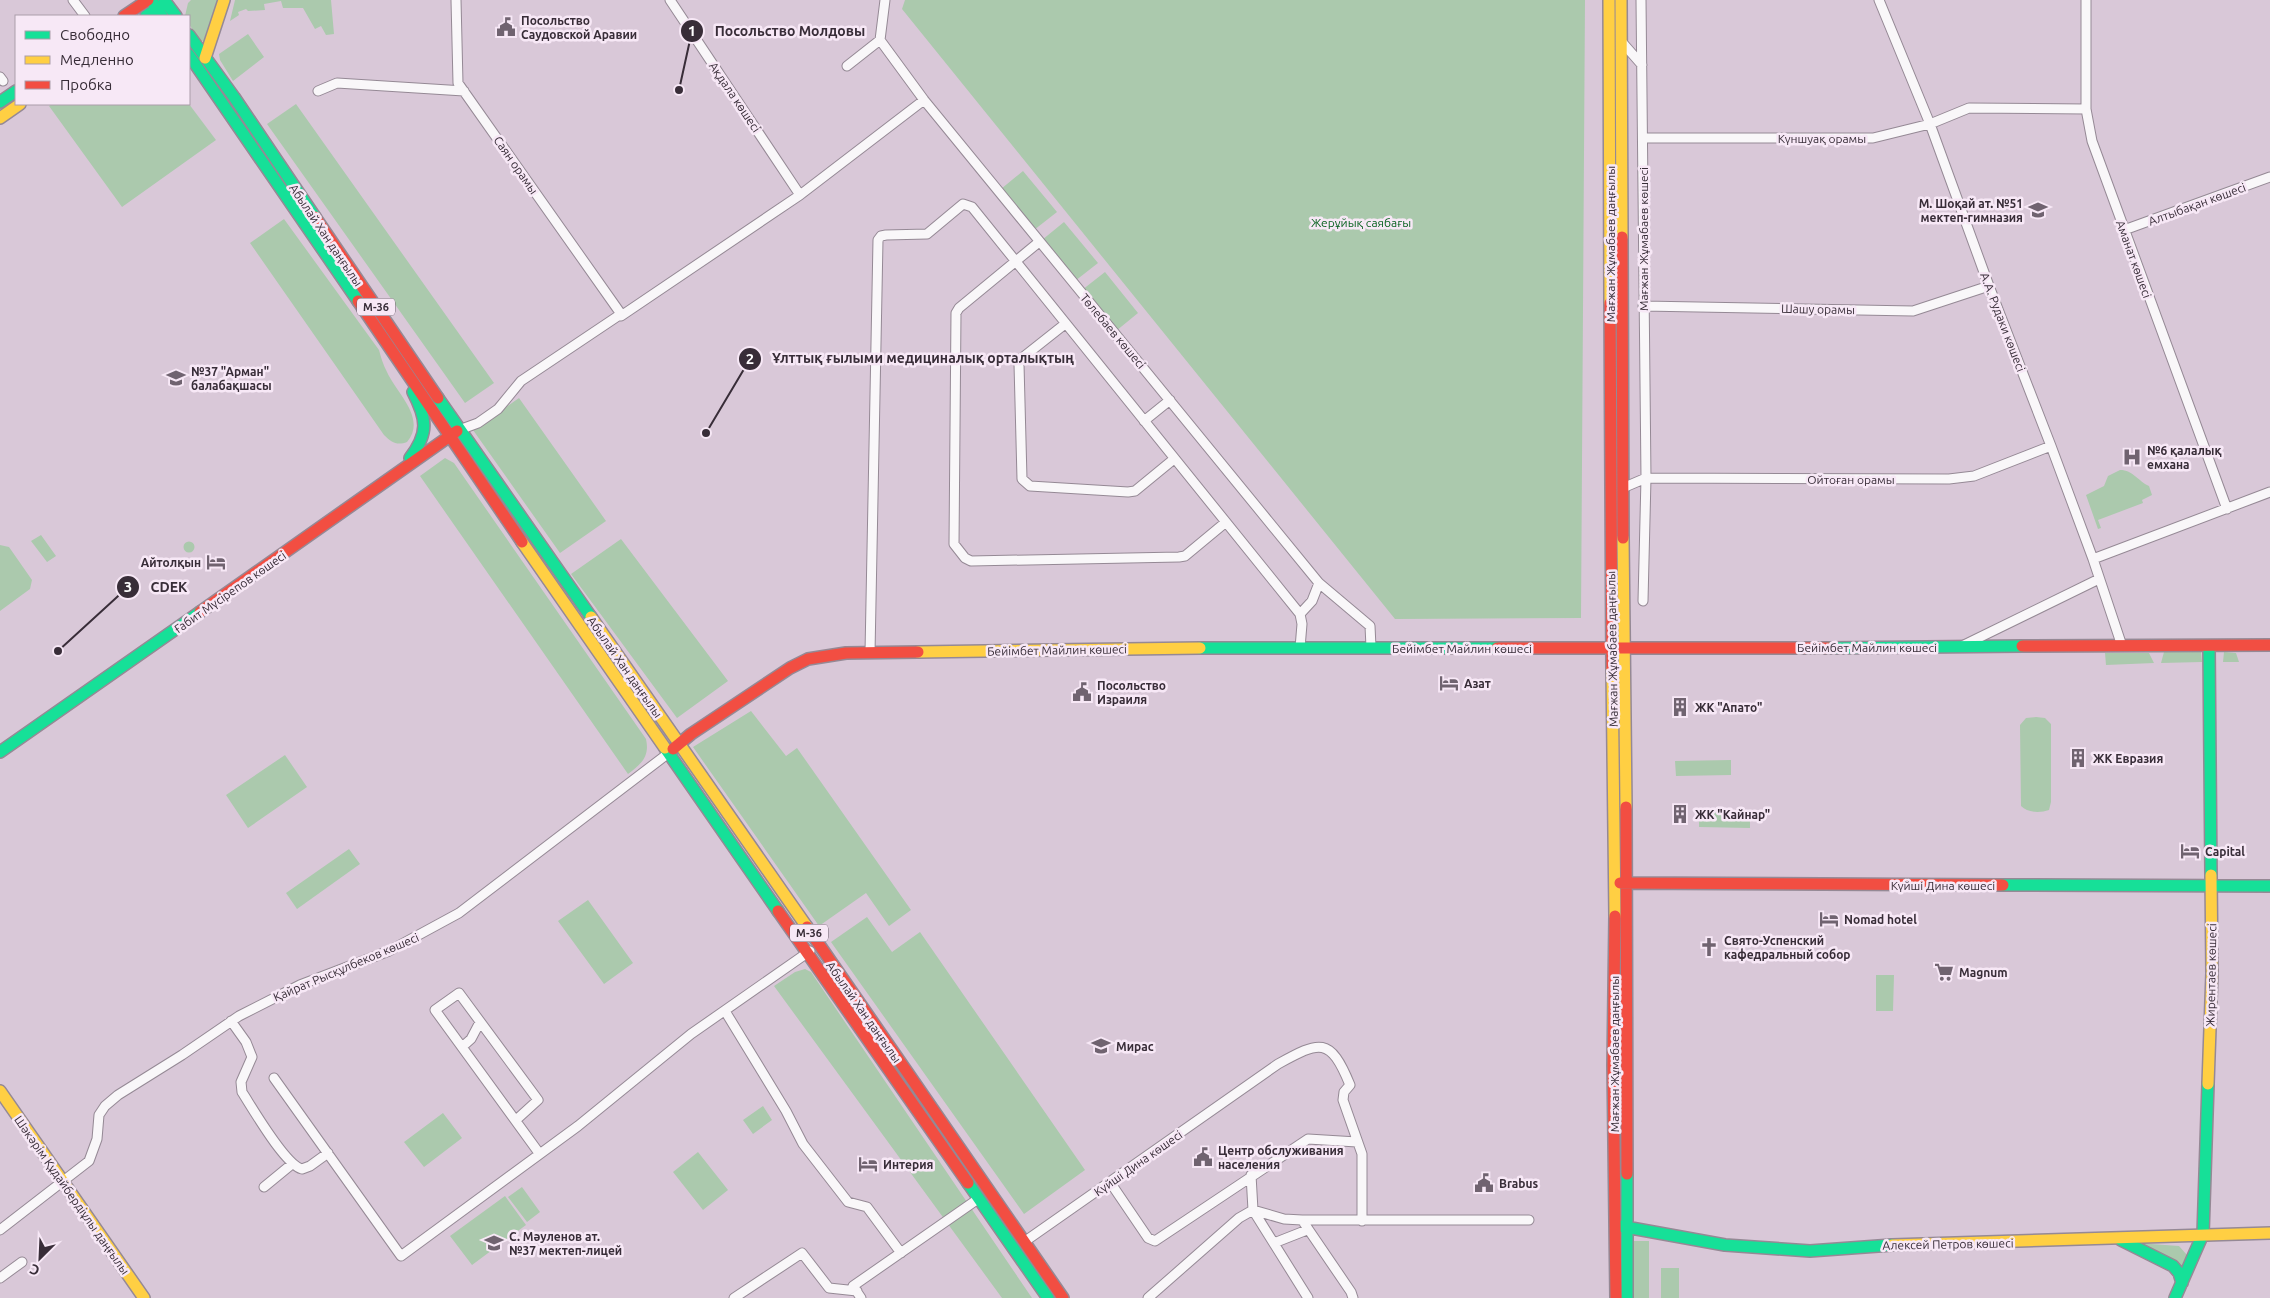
<svg xmlns="http://www.w3.org/2000/svg" width="2270" height="1298" font-family="Ubuntu,sans-serif">
	<rect width="100%" height="100%" fill="#d9c8d8"/>
	<path fill="#abc9ad" d="M191 0H220L207 41H200L189 24V16H185L188 3Z
		M235 0H331L334 34 326 35 321 26 315 29 303 8H283L281 1 264 4 265 10 248 11 246 9 238 12 239 15 230 21Z
		M905 0H1585L1581 618 1395 619 902 9Z
		M248 34 264 57 233 81 220 60 219 54Z
		M52 104H189L216 140 122 207 49 106Z
		M296 104 494 383 465 403 267 124Z
		M1023 171 1057 212 1034 230 1001 189Z
		M284 219 379 350C381 357 383 365 387 372 397 394 427 418 407 442 397 446 391 442 384 435L250 243Z
		M1064 222 1098 263 1075 281 1042 240Z
		M1105 272 1138 313 1116 331 1082 290Z
		M519 398 606 521 560 553 473 430Z
		M445 458 454 463 646 739C650 757 641 764 628 774L420 476Z
		M2120 470C2133 470 2138 481 2149 486L2152 495 2142 500 2143 503 2098 520 2101 528 2098 529 2086 495 2104 486 2108 476Z
		M41 535 56 556 47 562 31 541Z
		M621 539 728 681 677 718 571 574Z
		M183.5 547a5.5 5.5 0 1 1 11 0a5.5 5.5 0 1 1-11 0Z
		M0 545 9 547 32 580 30 589 0 611Z
		M2164 652H2201L2202 662 2161 663Z
		M2224 652 2236 653 2239 662H2223Z
		M2105 653H2149L2154 663 2106 665Z
		M751 711 786 756 797 748 911 910 889 926 866 893 819 926 693 747Z
		M2036 717 2045 718 2051 724V802L2049 810C2040 813 2028 813 2021 806L2020 725 2026 718Z
		M285 755 307 787 248 828 226 795Z
		M1731 760V775L1676 776 1675 761Z
		M1699 812 1750 813V828L1699 827Z
		M349 849 360 864 297 909 286 893Z
		M588 900 633 963 604 984 558 921Z
		M867 917 892 952 920 932 1085 1170 1024 1214 831 942Z
		M805 969 811 972 1032 1298H1002L774 986 795 972Z
		M1876 975H1894L1893 1011H1876Z
		M763 1106 772 1120 753 1134 743 1120Z
		M443 1113 462 1138 424 1167 404 1142Z
		M698 1152 728 1190 703 1210 673 1172Z
		M522 1187 540 1212 527 1222 508 1197Z
		M505 1196 526 1225 472 1265 450 1236Z
		M1633 1241H1649V1298H1633Z
		M2137 1243 2179 1246 2187 1255 2181 1267Z
		M1661 1268H1679V1298H1661Z"/>
	<g fill="none" stroke-linecap="round" stroke-linejoin="round">
		<g stroke="#958995" stroke-width="11">
			<path id="street" d="M73 0 85 16
				M456 0 458 83 621 314 521 381 498 409 478 423 459 430
				M670 0 800 195
				M885 0 880 40 924 100 1319 583 1370 626 1371 647
				M1641 0 1646 478 1643 601
				M1879 0 1930 124 1989 286 2051 446 2093 559 2122 646
				M2086 0V109L2092 141 2227 509
				M1621 41 1642 65
				M847 66 880 40
				M0 77 3 81
				M318 91 337 83 464 91
				M1644 138H1873L1930 124 1969 108 2086 109
				M2124 230 2270 177
				M1039 242 959 308 956 313 954 544 965 558 971 561 1179 557 1185 556 1226 522
				M1643 306 1913 311 1989 286
				M621 316 800 195 924 100
				M1065 324 1022 358 1019 364 1022 479 1030 486 1128 492 1135 491 1174 459
				M1144 421 1170 400
				M1625 487 1646 478 1949 479 1974 476 2051 446
				M2093 559 2270 492
				M1300 614 1312 601 1319 583
				M1964 645 2099 579
				M870 653 878 240 881 236 886 235 927 234 963 204 972 207 1300 614 1302 624 1300 648
				M725 1011 786 1111 803 1144 848 1202 867 1207 901 1253
				M231 1021 246 1042 252 1057 241 1082 242 1092C253 1109 285 1165 302 1169L310 1166 328 1153
				M462 1047 471 1039 480 1022
				M274 1078 401 1256 578 1126 691 1034 810 951
				M516 1120 538 1100 459 993 435 1010 539 1153
				M1251 1175 1253 1210 1308 1298
				M1110 1182 1148 1238 1155 1241 1308 1139 1357 1142
				M264 1187 292 1164
				M1302 1220 1351 1292 1353 1298
				M0 1230 89 1161 97 1139 99 1115 105 1106 118 1095 182 1055 239 1016 300 985 389 951 459 913 670 752
				M1024 1242 1278 1064C1320 1041 1330 1036 1350 1085L1344 1092 1343 1100 1362 1154V1221
				M1274 1243 1307 1230
				M0 1278 22 1262
				M734 1298 802 1253 829 1288 857 1291
				M861 1298 853 1286 978 1199
				M1148 1298 1239 1218 1253 1210 1284 1219 1302 1220H1529"/>
		</g>
		<g stroke="#958995" stroke-width="14">
			<path id="fast" d="M151 0 162 16
				M164 0 176 16
				M146 16 164 4
				M189 35 234 97 315 217
				M189 55 358 301
				M0 102 16 91
				M438 398 591 617
				M410 458C429 433 427 419 413 392
				M2209 646 2211 875
				M1200 648H1497
				M1829 648 2022 646
				M665 748 778 911
				M0 752 200 612
				M2003 885 2270 886
				M1627 1174V1298
				M968 1183 1048 1298
				M1620 1226 1725 1245 1810 1251 1892 1245
				M2121 1240 2173 1266 2179 1273 2182 1283
				M2175 1298 2203 1234 2208 1084"/>
		</g>
		<g stroke="#958995" stroke-width="14">
			<path id="slow" d="M1609 0 1610 303
				M1621 0 1622 237
				M205 58 224 0
				M0 118 20 104
				M1623 538 1626 807
				M522 542 665 748
				M591 617 807 927
				M918 652 1200 648
				M1612 669 1615 916
				M2208 1084 2212 973 2211 875
				M0 1091 144 1298
				M1892 1245 2270 1233"/>
		</g>
		<g stroke="#958995" stroke-width="14">
			<path id="jam" d="M124 16 148 0
				M315 217 438 398
				M1622 237 1623 538
				M358 301 522 542
				M1610 303 1612 669
				M200 612 457 431
				M2022 646 2270 645
				M1497 648H1829
				M673 749 691 734 790 668 808 659 846 653 918 652
				M1626 807 1627 1174
				M1620 883 2003 885
				M778 911 968 1183
				M1615 916 1613 1065 1616 1298
				M807 927 1063 1298"/>
		</g>
		<use href="#street" stroke="#f9f7f9" stroke-width="9"/>
		<use href="#fast" stroke="#16e098" stroke-width="11"/>
		<use href="#slow" stroke="#ffcf43" stroke-width="11"/>
		<use href="#jam" stroke="#f24e42" stroke-width="11"/>
	</g>
	<defs>
		<g id="civic-bare" transform="scale(1.5)"><path d="M-.6-6.5H3V-4.5H.6V-3L4-1V1h2V6H-6V1h2V-1L-.6-3ZM-1.2 2.5V6h2.4V2.5Z" fill="#706370" stroke="#f7e8f6" stroke-width="2.5" paint-order="stroke"/></g>
		<g id="school-bare" transform="scale(1.5)"><path d="M0-5L7-2L0 1L-7-2ZM-4 1L0 2.5L4 1V4Q0 6-4 4Z" fill="#706370" stroke="#f7e8f6" stroke-width="2.5" paint-order="stroke"/></g>
		<g id="hospital-bare" transform="scale(1.5)"><path d="M-5-5h3v3.5h4V-5h3V5h-3V1.5h-4V5h-3Z" fill="#706370" stroke="#f7e8f6" stroke-width="2.5" paint-order="stroke"/></g>
		<g id="hotel-bare" transform="scale(1.5)"><path d="M-6-4.5h1.5V1H6V5H4.5V3h-9V5H-6ZM-4 0a1.8 1.8 0 1 1 3.6 0ZM.5 0V-2.5h3Q6-2.5 6 0Z" fill="#706370" stroke="#f7e8f6" stroke-width="2.5" paint-order="stroke"/></g>
		<g id="building-bare" transform="scale(1.5)"><path d="M-4-6H4V6H1V3H-1V6H-4ZM-2.5-4.3h1.7v1.8h-1.7ZM.8-4.3h1.7v1.8H.8ZM-2.5-1h1.7V.8h-1.7ZM.8-1h1.7V.8H.8Z" fill="#706370" stroke="#f7e8f6" stroke-width="2.5" paint-order="stroke"/></g>
		<g id="church-bare" transform="scale(1.5)"><path d="M-1.2-6h2.4v3.5h3.3v2.4h-3.3V6h-2.4V-.1h-3.3v-2.4h3.3Z" fill="#706370" stroke="#f7e8f6" stroke-width="2.5" paint-order="stroke"/></g>
		<g id="supermarket-bare" transform="scale(1.5)"><path d="M-6-5.5h2.5l.6 2H6L4.5 2H-2.5L-4.4-4H-6ZM-1.5 3.2a1.3 1.3 0 1 0 .1 0ZM3 3.2a1.3 1.3 0 1 0 .1 0Z" fill="#706370" stroke="#f7e8f6" stroke-width="2.5" paint-order="stroke"/></g>
	</defs>
	<g fill-rule="evenodd">
		<use href="#civic-bare" x="506" y="27"/>
		<use href="#school-bare" x="2038" y="210"/>
		<use href="#school-bare" x="176" y="378"/>
		<use href="#hospital-bare" x="2132" y="457"/>
		<use href="#hotel-bare" x="216" y="562"/>
		<use href="#hotel-bare" x="1449" y="683"/>
		<use href="#civic-bare" x="1082" y="692"/>
		<use href="#building-bare" x="1680" y="707"/>
		<use href="#building-bare" x="2078" y="758"/>
		<use href="#building-bare" x="1680" y="814"/>
		<use href="#hotel-bare" x="2190" y="851"/>
		<use href="#hotel-bare" x="1829" y="919"/>
		<use href="#church-bare" x="1709" y="947"/>
		<use href="#supermarket-bare" x="1944" y="972"/>
		<use href="#school-bare" x="1101" y="1046"/>
		<use href="#civic-bare" x="1203" y="1157"/>
		<use href="#hotel-bare" x="868" y="1164"/>
		<use href="#civic-bare" x="1484" y="1183"/>
		<use href="#school-bare" x="494" y="1243"/>
	</g>
	<g text-anchor="middle" dominant-baseline="central" stroke-width="5" stroke-linejoin="round" paint-order="stroke">
		<g fill="#f7e8f6" stroke="#716571" stroke-width="1">
			<rect x="357" y="298.5" width="38" height="17" rx="4"/>
			<rect x="790" y="924.5" width="38" height="17" rx="4"/>
		</g>
		<g font-size="11" font-weight="bold" fill="#382d38">
			<text x="376" y="307">M-36</text>
			<text x="809" y="933">M-36</text>
		</g>
		<g font-size="12" font-weight="bold" fill="#382d38" stroke="#f7e8f6" text-anchor="start">
			<text x="521" y="20">Посольство<tspan x="521" dy="14">Саудовской Аравии</tspan></text>
			<text x="2023" y="203" text-anchor="end">М. Шоқай ат. №51<tspan x="2023" dy="14">мектеп-гимназия</tspan></text>
			<text x="191" y="371">№37 "Арман"<tspan x="191" dy="14">балабақшасы</tspan></text>
			<text x="2147" y="450">№6 қалалық<tspan x="2147" dy="14">емхана</tspan></text>
			<text x="201" y="562" text-anchor="end">Айтолқын</text>
			<text x="1464" y="683">Азат</text>
			<text x="1097" y="685">Посольство<tspan x="1097" dy="14">Израиля</tspan></text>
			<text x="1695" y="707">ЖК "Апато"</text>
			<text x="2093" y="758">ЖК Евразия</text>
			<text x="1695" y="814">ЖК "Кайнар"</text>
			<text x="2205" y="851">Capital</text>
			<text x="1844" y="919">Nomad hotel</text>
			<text x="1724" y="940">Свято-Успенский<tspan x="1724" dy="14">кафедральный собор</tspan></text>
			<text x="1959" y="972">Magnum</text>
			<text x="1116" y="1046">Мирас</text>
			<text x="1218" y="1150">Центр обслуживания<tspan x="1218" dy="14">населения</tspan></text>
			<text x="883" y="1164">Интерия</text>
			<text x="1499" y="1183">Brabus</text>
			<text x="509" y="1236">С. Мәуленов ат.<tspan x="509" dy="14">№37 мектеп-лицей</tspan></text>
		</g>
		<g font-size="12" fill="#382d38" stroke="#f7e8f6">
			<text transform="translate(735 97) rotate(56)">Ақдала көшесі</text>
			<text x="1822" y="138">Күншуақ орамы</text>
			<text transform="translate(516 165) rotate(55)">Саян орамы</text>
			<text transform="translate(2197 204) rotate(-20)">Алтыбақан көшесі</text>
			<text transform="translate(326 235) rotate(56)">Абылай Хан даңғылы</text>
			<text transform="translate(1643 239) rotate(-90)">Мағжан Жұмабаев көшесі</text>
			<text transform="translate(1610 244) rotate(-90)">Мағжан Жұмабаев даңғылы</text>
			<text transform="translate(2134 259) rotate(70)">Аманат көшесі</text>
			<text transform="translate(1818 309) rotate(1)">Шашу орамы</text>
			<text transform="translate(2003 322) rotate(69)">А.А. Рудаки көшесі</text>
			<text transform="translate(1113 331) rotate(50)">Төлебаев көшесі</text>
			<text x="1851" y="479">Ойтоған орамы</text>
			<text transform="translate(230 592) rotate(-35)">Ғабит Мүсірепов көшесі</text>
			<text x="1867" y="647">Бейімбет Майлин көшесі</text>
			<text x="1462" y="648">Бейімбет Майлин көшесі</text>
			<text transform="translate(1612 649) rotate(-91)">Мағжан Жұмабаев даңғылы</text>
			<text transform="translate(1057 650) rotate(-1)">Бейімбет Майлин көшесі</text>
			<text transform="translate(625 667) rotate(55)">Абылай Хан даңғылы</text>
			<text x="1943" y="885">Күйші Дина көшесі</text>
			<text transform="translate(346 967) rotate(-23)">Қайрат Рысқұлбеков көшесі</text>
			<text transform="translate(2211 975) rotate(-89)">Жирентаев көшесі</text>
			<text transform="translate(864 1012) rotate(55)">Абылай Хан даңғылы</text>
			<text transform="translate(1614 1054) rotate(-90)">Мағжан Жұмабаев даңғылы</text>
			<text transform="translate(1138 1163) rotate(-35)">Күйші Дина көшесі</text>
			<text transform="translate(72 1195) rotate(55)">Шәкәрім Құдайбердіұлы даңғылы</text>
			<text transform="translate(1948 1244) rotate(-1)">Алексей Петров көшесі</text>
		</g>
		<g font-size="12" fill="#0a6321" stroke="#f7e8f6">
			<text x="1361" y="222">Жерұйық саябағы</text>
		</g>
	</g>
	<path fill="none" stroke="#382d38" stroke-width="2" d="M679 90L692 31M706 433L750 359M58 651L128 587"/>
	<g fill="#382d38" stroke="#f7e8f6" stroke-width="2">
		<circle cx="679" cy="90" r="5"/>
		<circle cx="706" cy="433" r="5"/>
		<circle cx="58" cy="651" r="5"/>
		<circle cx="692" cy="31" r="12"/>
		<circle cx="750" cy="359" r="12"/>
		<circle cx="128" cy="587" r="12"/>
	</g>
	<g font-size="15" text-anchor="middle" font-weight="bold" fill="#fff">
		<text x="692" y="36">1</text>
		<text x="750" y="364">2</text>
		<text x="128" y="592">3</text>
	</g>
	<g font-size="14" text-anchor="middle" font-weight="bold" fill="#382d38" stroke="#f7e8f6" stroke-width="5" stroke-linejoin="round" paint-order="stroke">
		<text x="790" y="36">Посольство Молдовы</text>
		<text x="923" y="363">Ұлттық ғылыми медициналық орталықтың</text>
		<text x="169" y="592">CDEK</text>
	</g>
	<rect x="15" y="15" width="175" height="90" fill="#f7e8f6" stroke="#ab9daa"/>
	<rect x="25" y="31" width="25" height="8" fill="#16e098" stroke="#ab9daa"/>
	<text x="60" y="40" font-size="15" fill="#382d38">Свободно</text>
	<rect x="25" y="56" width="25" height="8" fill="#ffcf43" stroke="#ab9daa"/>
	<text x="60" y="65" font-size="15" fill="#382d38">Медленно</text>
	<rect x="25" y="81" width="25" height="8" fill="#f24e42" stroke="#ab9daa"/>
	<text x="60" y="90" font-size="15" fill="#382d38">Пробка</text>
	<g transform="translate(40 1258) rotate(204)" stroke="#f7e8f6" stroke-width="4" paint-order="stroke">
	<path d="M0-4L9 19L0 12L-9 19Z" fill="#382d38"/>
	<text y="-8" font-size="14" font-weight="bold" text-anchor="middle" fill="#382d38">С</text>
	</g>
</svg>
